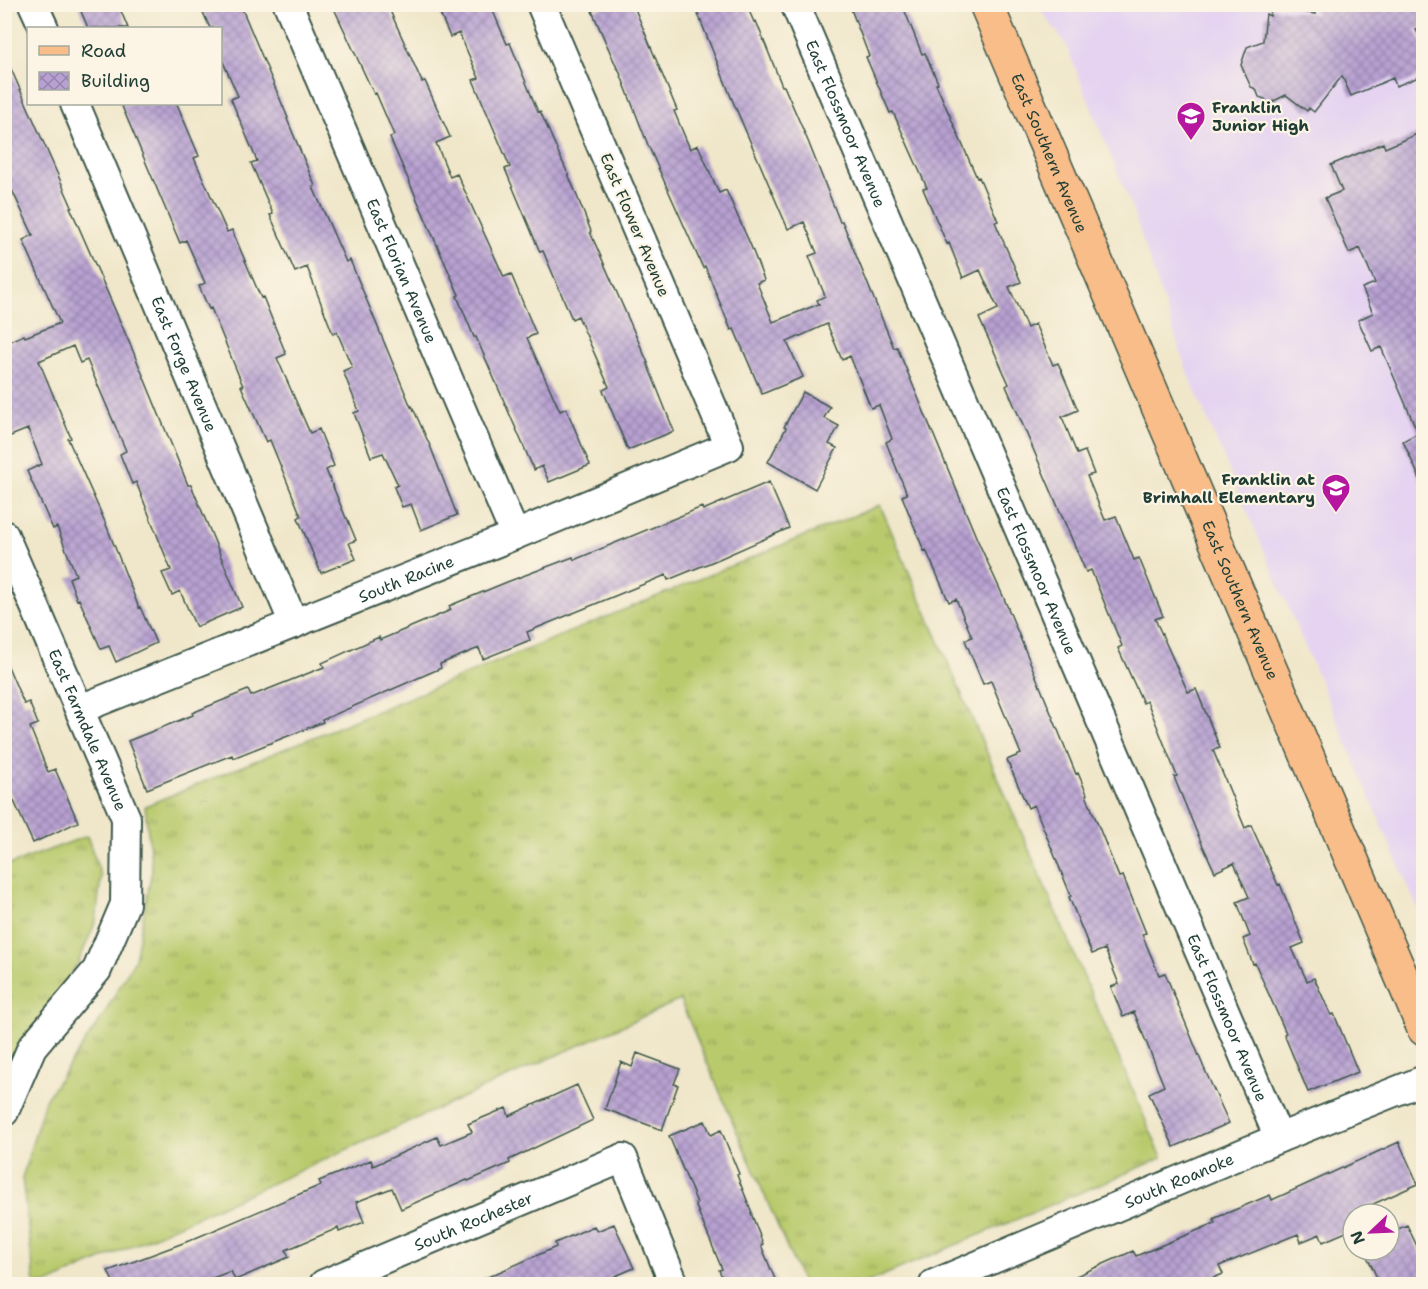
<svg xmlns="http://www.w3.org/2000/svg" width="1428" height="1289" font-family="'Shantell Sans',sans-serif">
	<defs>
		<pattern id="grass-tufts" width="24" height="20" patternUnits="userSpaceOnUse" patternTransform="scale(1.5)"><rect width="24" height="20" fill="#b9ca6d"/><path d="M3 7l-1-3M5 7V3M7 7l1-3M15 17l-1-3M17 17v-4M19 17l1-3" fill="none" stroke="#96a55a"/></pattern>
		<pattern id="building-cross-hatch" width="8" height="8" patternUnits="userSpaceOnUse" patternTransform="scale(1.5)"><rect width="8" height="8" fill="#b8a1d2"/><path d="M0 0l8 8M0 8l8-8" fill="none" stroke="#9584ab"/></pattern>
	</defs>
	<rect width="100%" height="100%" fill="#fcf5e5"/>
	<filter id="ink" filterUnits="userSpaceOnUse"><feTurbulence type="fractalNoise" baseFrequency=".0167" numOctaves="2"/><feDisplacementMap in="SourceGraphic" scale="12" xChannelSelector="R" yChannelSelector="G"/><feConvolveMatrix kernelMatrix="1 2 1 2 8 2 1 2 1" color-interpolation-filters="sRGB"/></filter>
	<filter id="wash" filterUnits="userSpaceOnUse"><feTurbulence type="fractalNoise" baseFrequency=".008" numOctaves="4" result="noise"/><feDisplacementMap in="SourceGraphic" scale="24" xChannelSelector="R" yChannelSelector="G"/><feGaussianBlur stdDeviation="1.35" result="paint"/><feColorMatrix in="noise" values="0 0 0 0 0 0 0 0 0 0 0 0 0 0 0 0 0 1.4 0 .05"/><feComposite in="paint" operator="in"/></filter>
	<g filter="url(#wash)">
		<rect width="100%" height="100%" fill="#f0e7ca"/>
		<path fill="#e5d3f1" d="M1037 5H1423V921L1188 374 1131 205 1065 43Z"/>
		<path fill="url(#grass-tufts)" stroke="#6c8450" stroke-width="1.5" d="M880 505 1162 1158 863 1284H803L680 1000 47 1284H35L22 1178 45 1100 103 1016 135 959 152 870 145 806Z
			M87 836 101 876 96 921 79 961 5 1079 4 853 9 865Z"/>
		<g id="blocks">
			<path fill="url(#building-cross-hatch)" d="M78 4H118L128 28H88Z
				M215 4H240L288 118 287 119 315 186 313 187 346 262 350 260 411 407 412 406 431 448 457 515 421 530 411 504 402 507 394 487 398 485 383 453 371 457 354 413 359 411 343 371 352 367 337 332 333 334 307 267 295 272 270 215 273 214 251 163 257 161 231 99 238 96 220 55V28H210L202 10Z
				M332 4H387L422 82 425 81 450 137 436 143 450 177 457 174 504 277 511 274 536 334 527 338 560 411 566 408 590 465 549 482 542 466 534 470 476 337H474L457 296 459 295 390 138 394 135 376 93 374 94Z
				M436 4H490L507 44 510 43 538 112 540 111 571 181 591 231 590 232 648 363H647L674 431 628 450 603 390 609 387 578 316 572 319 543 251 540 252 505 169 510 167 473 80 479 78 459 33 450 37Z
				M607 4H633L677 110 674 111 690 149 698 145 719 193 726 190 751 246 764 280 757 283 773 322 819 304 817 300 825 296 809 256 817 253 804 222 788 229 731 97 694 4H746L754 22 756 21 782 86H784L808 141 840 222 842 221 894 348 897 347 977 539 1003 596 1076 774 1078 773 1087 794 1086 795 1119 877 1123 876 1146 933 1142 934 1159 975 1165 973 1204 1068 1229 1123 1174 1147 1149 1093 1164 1086 1134 1012 1123 1017 1111 987 1119 984 1105 949 1092 954 1069 897 1071 896 1034 805 1028 808 1007 760 1021 754 991 681 983 684 965 640 972 637 956 599 949 602 926 550 924 551 902 496 907 494 886 442 892 439 879 405 871 408 850 356 842 360 827 324 787 342 803 377 762 394 734 329 731 330 705 266 703 268 673 201 648 145 618 68H617L592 11Z
				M849 4H902L922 54 925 53 938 83 936 84 977 178 979 177 998 221 995 222 1021 282 1009 287 1027 328 1035 324 1053 365 1058 363 1078 410 1062 417 1077 454 1085 451 1094 474 1087 476 1105 520 1116 516 1134 560 1139 558 1163 616 1155 619 1188 692 1196 689 1220 748 1213 750 1245 828 1251 825 1278 885 1280 884 1304 943 1292 948 1307 981 1314 978 1331 1015 1334 1014 1358 1072 1308 1092 1284 1034 1286 1033 1255 963 1253 964 1243 939 1250 936 1237 902 1249 897 1234 863 1215 872 1197 833 1174 777 1177 776 1147 701 1143 703 1118 648 1122 646 1091 570 1086 572 1006 386 1009 384 979 318 998 309 980 270 963 278 949 243 947 244 923 189 927 188 893 112 890 113 866 57 869 56Z
				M1312 4H1424V27L1416 30 1424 46V75L1396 86 1393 78 1351 96 1342 76 1314 112 1309 108 1307 111 1286 95 1268 104 1265 99 1259 97 1256 89 1251 87 1241 65 1247 47 1263 41 1266 14 1270 16 1271 8 1316 14Z
				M4 53 72 207H70L133 351 188 485H191L242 607 196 627 180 591 172 595 162 573 171 570 136 482 132 484 120 454 126 451 87 360 80 363 73 346 39 361 71 438 68 439 105 522 139 608 140 607 156 643 116 662 109 646 101 649 79 599 77 600 69 578 76 575 57 527 53 529 27 471 42 464 28 429 8 437 4 428 5 343 24 335 25 337 60 323 23 240 33 235 4 173Z
				M121 104H177L199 156 194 158 227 232 232 230 261 298 263 297 286 354 277 358 310 433 319 429 334 466 326 470 346 518H347L356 540 349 543 356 559 321 573 298 518 301 516 270 440 266 442 241 386H243L211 308 209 309 199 286 205 283 186 240 180 243Z
				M1424 131V488L1403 441 1418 433 1381 347 1372 351 1358 320 1373 313 1362 288 1375 283 1360 248 1349 253 1325 198 1342 191 1331 165 1383 143 1385 148Z
				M803 392 830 407 824 418 839 426 829 444 837 448 815 489 768 462 786 428 784 427Z
				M769 482 789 528 719 559 668 580 666 575 527 632 530 640 483 659 479 648 440 664 441 668 322 720 323 722 233 758 232 755 147 789 128 741 193 715 192 713 248 690 251 696 324 667 322 663 379 637 380 640 451 610 449 606 507 582 573 557 574 560 702 507 703 510Z
				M4 657 24 704 29 702 38 724 30 727 48 772 55 769 78 822 33 843 4 779Z
				M637 1053 680 1069 674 1084 678 1085 662 1130 605 1109 621 1062 632 1067Z
				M577 1085 593 1120 509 1160 510 1163 468 1181 467 1180 401 1209 392 1188 356 1202 364 1222 339 1232 338 1228 286 1250 289 1257 235 1280 231 1271 197 1284H114L108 1271 186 1242 321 1185 319 1181 371 1160 373 1166 437 1137 441 1145 472 1132 468 1124 506 1108 509 1116Z
				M705 1121 711 1135 721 1130 739 1174 737 1175 752 1213H751L763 1244 761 1245 777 1284H725L719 1270 722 1269 695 1204 697 1203 669 1136Z
				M1399 1142 1418 1184 1353 1213V1229L1323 1242 1320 1234 1301 1242 1298 1234 1219 1266 1223 1274 1198 1284H1058L1133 1251 1136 1256 1215 1223 1213 1219 1270 1195 1272 1200Z
				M614 1224 634 1268 597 1284H472L556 1247 555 1243 594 1226 597 1231Z
				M1407 1225 1424 1261V1284H1380L1364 1250H1389V1233Z"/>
		</g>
	</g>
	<g filter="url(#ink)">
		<use href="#blocks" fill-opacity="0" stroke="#3e564a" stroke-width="1.5"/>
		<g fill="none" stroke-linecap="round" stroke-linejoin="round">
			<g stroke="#3e564a" stroke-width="32">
				<g id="minor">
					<path d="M33 4 44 28"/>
					<path id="s1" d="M288 4 515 535"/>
					<path id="s2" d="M795 4 1279 1138"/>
					<path id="s3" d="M75 104 294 624"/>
					<path id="s4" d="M4 535 126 818 125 904 97 970 32 1047 4 1112"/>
					<path id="s5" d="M80 709 515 535 729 446 541 4"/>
					<path id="s6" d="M324 1284 623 1158 674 1284"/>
					<path id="s7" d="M934 1284 1279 1138 1424 1080"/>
				</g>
			</g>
			<g stroke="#3e564a" stroke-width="36">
				<g id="major">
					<path id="s8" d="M986 4 1424 1029"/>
				</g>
			</g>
			<use href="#minor" stroke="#fff" stroke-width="28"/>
			<use href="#major" stroke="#f8bd89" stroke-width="33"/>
		</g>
	</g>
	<defs>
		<g id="school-pin" transform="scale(1.5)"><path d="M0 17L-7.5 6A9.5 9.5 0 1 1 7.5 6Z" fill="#b5179e" stroke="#fcf5e5"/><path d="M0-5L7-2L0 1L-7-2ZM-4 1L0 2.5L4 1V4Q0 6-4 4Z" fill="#fff"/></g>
	</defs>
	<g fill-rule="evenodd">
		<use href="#school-pin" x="1191" y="116"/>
		<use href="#school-pin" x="1336" y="488"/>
	</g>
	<g text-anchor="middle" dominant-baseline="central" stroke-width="4.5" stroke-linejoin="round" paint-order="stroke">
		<g font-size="16" font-weight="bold" fill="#1f3d34" stroke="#fcf5e5" text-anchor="start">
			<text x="1212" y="107">Franklin<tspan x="1212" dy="18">Junior High</tspan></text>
			<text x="1315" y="479" text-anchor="end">Franklin at<tspan x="1315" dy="18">Brimhall Elementary</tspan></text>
		</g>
		<g font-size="16" fill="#1f3d34" stroke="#fcf5e5">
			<text stroke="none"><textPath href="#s2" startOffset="130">East Flossmoor Avenue</textPath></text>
			<text stroke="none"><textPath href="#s8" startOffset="162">East Southern Avenue</textPath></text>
			<text transform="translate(635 225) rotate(67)">East Flower Avenue</text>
			<text stroke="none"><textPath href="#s1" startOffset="290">East Florian Avenue</textPath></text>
			<text stroke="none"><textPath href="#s3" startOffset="282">East Forge Avenue</textPath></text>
			<text stroke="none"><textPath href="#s2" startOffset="616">East Flossmoor Avenue</textPath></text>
			<text stroke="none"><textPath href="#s5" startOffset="351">South Racine</textPath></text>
			<text stroke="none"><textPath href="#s8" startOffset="648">East Southern Avenue</textPath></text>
			<text stroke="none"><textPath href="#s4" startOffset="212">East Farmdale Avenue</textPath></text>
			<text stroke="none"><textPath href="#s2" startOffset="1102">East Flossmoor Avenue</textPath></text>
			<text stroke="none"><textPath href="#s7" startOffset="266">South Roanoke</textPath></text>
			<text stroke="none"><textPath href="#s6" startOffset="162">South Rochester</textPath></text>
		</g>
	</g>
	<rect width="1428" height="1289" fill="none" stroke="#fcf5e5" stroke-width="24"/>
	<rect x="27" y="27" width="195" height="78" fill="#fcf5e5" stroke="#a4ab9e" stroke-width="1.5"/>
	<rect x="39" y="46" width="30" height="9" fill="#f8bd89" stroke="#a4ab9e" stroke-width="1.5"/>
	<text x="81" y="57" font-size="18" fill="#1f3d34">Road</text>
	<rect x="39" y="72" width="30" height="18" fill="url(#building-cross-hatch)" stroke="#a4ab9e" stroke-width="1.5"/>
	<text x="81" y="87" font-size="18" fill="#1f3d34">Building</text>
	<g transform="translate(1371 1232) rotate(247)"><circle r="28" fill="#fcf5e5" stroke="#a4ab9e" stroke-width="1.5"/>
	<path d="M0-4.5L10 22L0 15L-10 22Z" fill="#b5179e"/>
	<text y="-9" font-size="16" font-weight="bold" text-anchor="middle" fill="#1f3d34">N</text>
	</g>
</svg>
